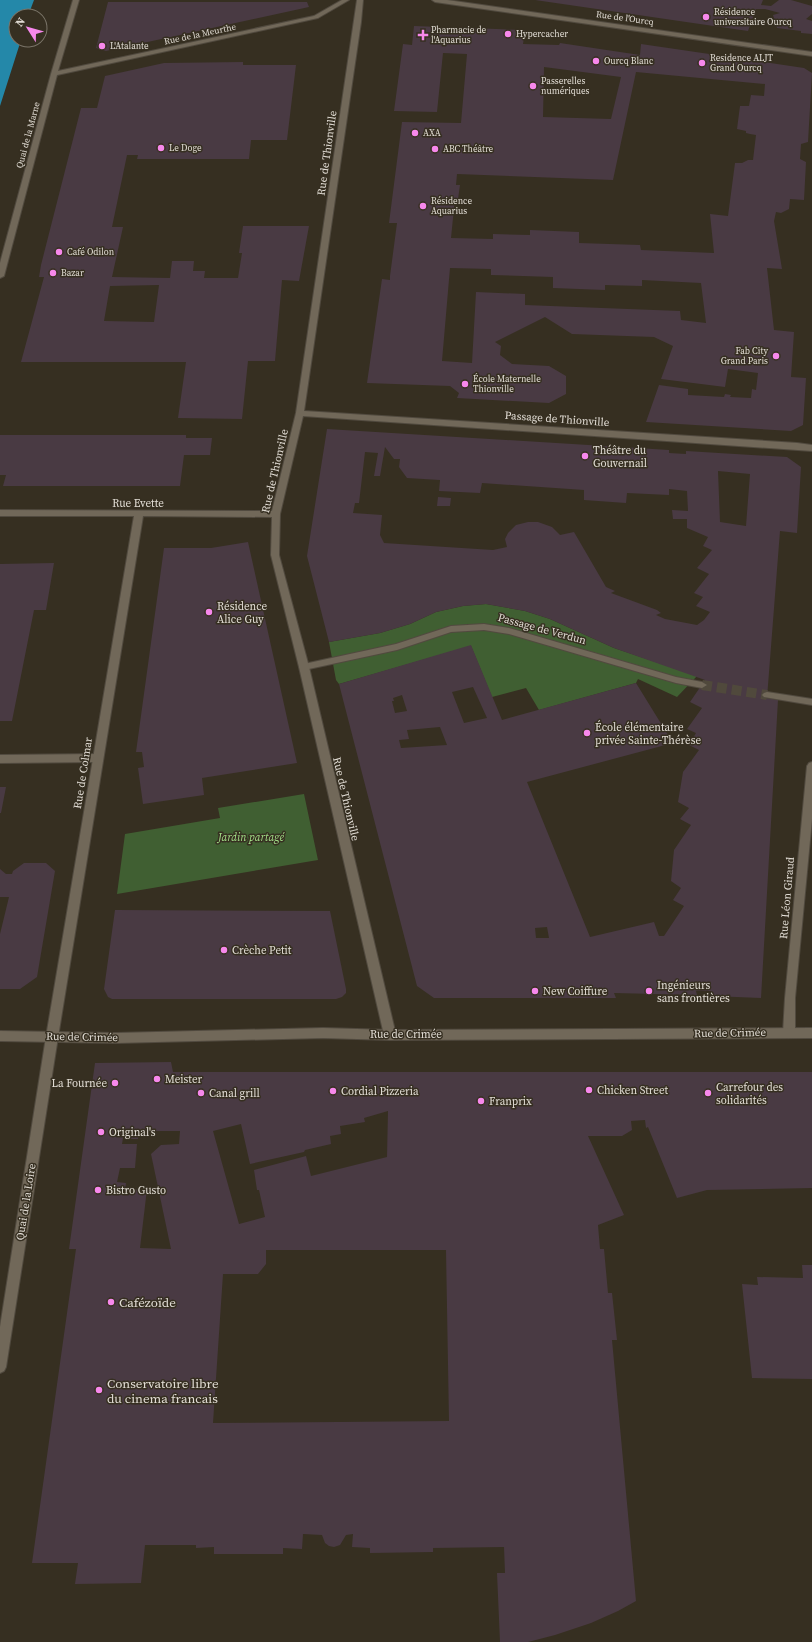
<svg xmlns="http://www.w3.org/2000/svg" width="812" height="1642" font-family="'Source Serif 4',serif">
	<rect width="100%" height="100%" fill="#362f21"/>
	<path fill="#405f32" d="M486 604 525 611 550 619 614 648 697 676 677 697 638 679 636 683 539 710 526 688 492 697 471 646 339 684 336 680 329 642 380 633 410 624 436 612 463 606Z
		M304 794 318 860 117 894 125 834 220 818 218 808Z"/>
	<path fill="#2488a9" d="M0 0H34L28 16H16V40H21L0 106Z"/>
	<path fill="#493a43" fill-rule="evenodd" d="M535 0H763L761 5 771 6 779 0H791L812 6V14L806 19 812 21V34L801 33V31L777 28 773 15 780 13 765 9H756L748 31Z
		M108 2H307L309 7 106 51 96 48Z
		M414 26 525 30 523 44 559 45 560 43 640 55 641 44 804 68 812 73 808 142 801 144 800 159 806 162 804 200 790 199 789 209 781 213 776 212 774 221 782 269 767 268 774 330 794 332 791 377 806 378 803 425 791 431 646 422 659 385 688 389V395L724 397 725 394 731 395 730 397 751 398 752 389 756 390 758 373 728 369 725 387 661 379 673 346 654 337 572 334 545 317 495 342 501 346 500 355 512 364 549 366 566 376V394L549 403 457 398 459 393 450 386 367 383 382 279 390 280V276L397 223H389L402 122 461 123 467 54 443 53 437 112 394 111 403 44 412 45ZM544 67 621 77 611 119 543 117ZM636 72 765 84 764 96 751 95 749 106H740L737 129 746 131V133L750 134 756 135 753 160H748L742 163H735L728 216 710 214 714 253 641 250 640 245 579 243V232L530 230V235L493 234V239L451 238 455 198 458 199 460 185H456L457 174 613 180ZM450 268 491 269V275L553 277V288L605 290V285L642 286V280L701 283 706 323 681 320 680 311 525 305V294L476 292 472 363 442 361Z
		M243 62V65H296L287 140H251L249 159H137L138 155H127L112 227H123L112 277 170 278 172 261H194L193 271H205L204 278H238L242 253H239L243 226H309L299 281 282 280 275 361H248L242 419 178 418 186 362H21L44 277H39L41 265 81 108H97L105 76 164 63ZM159 285 154 322 104 321 110 286Z
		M327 429 669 450V453L686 454V451L787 457 801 467 797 533 780 531 767 698 778 700 761 998 711 996V991H696L697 995 614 993 616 998H434L417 986 339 684 471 645 502 720 636 683 673 743 527 782 590 937 654 922 659 936H664L684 906 673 900 681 888 671 881 674 850 691 825 680 819 689 808 678 802 683 772 699 750 689 745 696 733 687 729 702 708 690 702 705 680 614 648 550 619 525 611 486 604 463 606 436 612 410 624 380 633 329 642 307 556ZM385 447 394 459H400L399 467 407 478 440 480 439 491 480 493 482 483 584 490V500L626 503 627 493 669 495V489L687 491 688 511 672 510 673 519H687V528L708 537 703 546 712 550 697 568 709 574 694 593 703 597 696 606 710 612 704 620 697 625 665 619 656 615 661 613 657 610 611 593 615 591 606 587 574 532 560 535 552 527 538 522H528L516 525 508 533 505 539 507 547 493 550 384 543 380 535 382 515 353 513 355 503H359L365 452 378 453 374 476H380ZM718 471 750 474 746 526 720 522ZM473 687 487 718 464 723 452 692ZM402 695 407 711 395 713 392 701H394L393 698ZM440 727 447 745 401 748 399 740 409 739 407 730ZM547 927 549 938H536L535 928Z
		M0 435H186V438H212L210 455H184L180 486H3L6 475H0Z
		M438 497 451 498 450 506H437Z
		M248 542 297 763 202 778 204 795 143 804 138 768 144 767 142 752H136L164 548H211Z
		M54 563 46 610H34L12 721H0V564Z
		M0 787H6L1 813H0Z
		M24 863H46L55 871 37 977 20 989H0V934L9 897H0V869L6 874H12L13 871Z
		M115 910 330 911 346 989V993L342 997 336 999H112L108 997 104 989Z
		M171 1062 173 1072H812V1188L707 1190 677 1198 648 1127 646 1128 645 1120 631 1121 632 1130 622 1136H588L624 1215 598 1225 600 1249H604L608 1293H612L617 1340H612L636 1601 618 1611 591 1623 555 1635 528 1642H500L497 1573H505L504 1547 433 1548V1552L370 1553V1548L352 1547 353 1534 346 1535 340 1545 334 1547 329 1546 325 1543 322 1535 303 1534 302 1549 283 1548V1554H214V1547L196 1548V1545H145L141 1583 75 1584 78 1563H32L76 1249H69L95 1063ZM388 1111 387 1157 311 1176 306 1156 254 1170 257 1190H259L265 1217 239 1224 213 1131 241 1124 250 1164 304 1152 305 1150 331 1144 330 1136 341 1134 340 1126 365 1122 364 1118ZM139 1131H180L179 1144 161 1145 151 1154 171 1249 140 1248 147 1189 125 1190 126 1183 117 1182 120 1168H135L137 1144H122L124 1132H132L131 1139H138ZM266 1250H446L449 1421 213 1423 223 1274H258L266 1264Z
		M802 1265H812V1379L752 1378 742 1284 758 1285 757 1277 803 1278Z"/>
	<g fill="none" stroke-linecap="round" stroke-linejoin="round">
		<path stroke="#50493c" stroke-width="10" stroke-dasharray="10 5" stroke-linecap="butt" d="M702 685 767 695"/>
		<g stroke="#514a3f" stroke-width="2">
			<path id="service" d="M98 754 101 755 103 758 101 761 98 762 0 763V755Z"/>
		</g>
		<g stroke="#514a3f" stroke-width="2">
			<path id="pedestrian" d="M484 624 509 628 676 677 702 682 707 685 702 688 676 683 509 634 484 630 451 632 397 650 304 670 299 667 304 664 396 644 451 626Z
				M767 692 812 699V705L764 697 762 695 764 693Z"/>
		</g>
		<g stroke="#514a3f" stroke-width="2">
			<path id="minor" d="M73 0H79L58 71 314 16 342 0H349L318 18 57 75 4 276 0 278V263L51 74Z
				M357 0H363L361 22 304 411 797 443 812 445V451L303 416 280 514 279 555 309 667 396 1035 394 1038 390 1040 386 1038 384 1035 299 667 271 555 272 517 143 516 58 1037 6 1367 4 1371 0 1373V1327L46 1037 134 516H0V510L272 511 296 413Z
				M432 0H447L812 52V56L435 2Z
				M812 762V819L795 998V1033L793 1036 789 1038 785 1036 783 1033 785 998 807 766 809 763Z"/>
		</g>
		<g stroke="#514a3f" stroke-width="2">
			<path id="tertiary" d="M323 1028 390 1030 812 1028V1038L390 1040 323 1038 116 1043 0 1041V1031L116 1033Z"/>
		</g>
		<use href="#service" fill="#716859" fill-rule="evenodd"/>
		<use href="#pedestrian" fill="#716859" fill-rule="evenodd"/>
		<use href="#minor" fill="#716859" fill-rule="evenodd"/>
		<use href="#tertiary" fill="#716859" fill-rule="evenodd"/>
	</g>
	<g fill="#f788ec" stroke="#362f21" stroke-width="1.5">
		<circle cx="706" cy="17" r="4"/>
		<circle cx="508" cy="34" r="4"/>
		<path d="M421 29h4v4h4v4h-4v4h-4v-4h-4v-4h4z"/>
		<circle cx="102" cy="46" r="4"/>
		<circle cx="596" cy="61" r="4"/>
		<circle cx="702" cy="63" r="4"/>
		<circle cx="533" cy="86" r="4"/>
		<circle cx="415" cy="133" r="4"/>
		<circle cx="161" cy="148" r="4"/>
		<circle cx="435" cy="149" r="4"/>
		<circle cx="423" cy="206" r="4"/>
		<circle cx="59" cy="252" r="4"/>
		<circle cx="53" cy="273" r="4"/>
		<circle cx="776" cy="356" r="4"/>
		<circle cx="465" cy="384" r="4"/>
		<circle cx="585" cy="456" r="4"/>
		<circle cx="209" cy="612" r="4"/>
		<circle cx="587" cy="733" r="4"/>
		<circle cx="224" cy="950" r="4"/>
		<circle cx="535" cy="991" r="4"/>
		<circle cx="649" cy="991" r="4"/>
		<circle cx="157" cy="1079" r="4"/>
		<circle cx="115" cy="1083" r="4"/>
		<circle cx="589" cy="1090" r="4"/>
		<circle cx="333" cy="1091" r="4"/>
		<circle cx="201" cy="1093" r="4"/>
		<circle cx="708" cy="1093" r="4"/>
		<circle cx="481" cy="1101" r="4"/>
		<circle cx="101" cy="1132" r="4"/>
		<circle cx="98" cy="1190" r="4"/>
		<circle cx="111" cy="1302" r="4"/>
		<circle cx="99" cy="1390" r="4"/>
	</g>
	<g text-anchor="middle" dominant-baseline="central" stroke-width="3" stroke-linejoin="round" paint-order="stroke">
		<g font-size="9" fill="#e2ddd5" stroke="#362f21" text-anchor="start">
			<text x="714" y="12">Résidence<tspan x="714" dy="10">universitaire Ourcq</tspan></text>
			<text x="431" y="30">Pharmacie de<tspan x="431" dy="10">l'Aquarius</tspan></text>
			<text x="516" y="34">Hypercacher</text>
			<text x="110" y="46">L'Atalante</text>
			<text x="710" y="58">Residence ALJT<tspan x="710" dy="10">Grand Ourcq</tspan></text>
			<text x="604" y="61">Ourcq Blanc</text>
			<text x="541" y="81">Passerelles<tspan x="541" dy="10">numériques</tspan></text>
			<text x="423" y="133">AXA</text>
			<text x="169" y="148">Le Doge</text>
			<text x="443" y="149">ABC Théâtre</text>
			<text x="431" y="201">Résidence<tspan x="431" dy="10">Aquarius</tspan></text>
			<text x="67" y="252">Café Odilon</text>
			<text x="61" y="273">Bazar</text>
			<text x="768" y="351" text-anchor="end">Fab City<tspan x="768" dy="10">Grand Paris</tspan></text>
			<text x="473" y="379">École Maternelle<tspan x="473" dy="10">Thionville</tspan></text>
		</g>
		<g font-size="9" fill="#e2ddd5" stroke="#362f21">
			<text transform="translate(625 18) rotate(8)">Rue de l'Ourcq</text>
			<text transform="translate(200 34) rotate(-12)">Rue de la Meurthe</text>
			<text transform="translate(28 135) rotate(-75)">Quai de la Marne</text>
		</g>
		<g font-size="11" fill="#e2ddd5" stroke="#362f21">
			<text transform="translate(327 153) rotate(-82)">Rue de Thionville</text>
			<text transform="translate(557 419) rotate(4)">Passage de Thionville</text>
			<text transform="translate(275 471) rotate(-77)">Rue de Thionville</text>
			<text x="138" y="503">Rue Evette</text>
			<text transform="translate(542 629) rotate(15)">Passage de Verdun</text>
			<text transform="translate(83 773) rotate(-81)">Rue de Colmar</text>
			<text transform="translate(346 799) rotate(77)">Rue de Thionville</text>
			<text transform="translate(787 898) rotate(-85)">Rue Léon Giraud</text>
			<text transform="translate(730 1033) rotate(-1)">Rue de Crimée</text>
			<text x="406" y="1034">Rue de Crimée</text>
			<text transform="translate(82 1037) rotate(1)">Rue de Crimée</text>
			<text transform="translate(26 1202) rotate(-81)">Quai de la Loire</text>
		</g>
		<g font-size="11" fill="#e2ddd5" stroke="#362f21" text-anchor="start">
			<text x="593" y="450">Théâtre du<tspan x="593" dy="13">Gouvernail</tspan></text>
			<text x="217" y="606">Résidence<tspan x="217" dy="13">Alice Guy</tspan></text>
			<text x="595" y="727">École élémentaire<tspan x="595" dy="13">privée Sainte-Thérèse</tspan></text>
			<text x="232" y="950">Crèche Petit</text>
			<text x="657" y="985">Ingénieurs<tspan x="657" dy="13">sans frontières</tspan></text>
			<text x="543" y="991">New Coiffure</text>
			<text x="165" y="1079">Meister</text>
			<text x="107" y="1083" text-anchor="end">La Fournée</text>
			<text x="716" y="1087">Carrefour des<tspan x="716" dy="13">solidarités</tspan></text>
			<text x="597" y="1090">Chicken Street</text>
			<text x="341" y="1091">Cordial Pizzeria</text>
			<text x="209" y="1093">Canal grill</text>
			<text x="489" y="1101">Franprix</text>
			<text x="109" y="1132">Original's</text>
			<text x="106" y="1190">Bistro Gusto</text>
		</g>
		<g font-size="11" font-style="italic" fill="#a3df88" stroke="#362f21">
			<text x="251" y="837">Jardin partagé</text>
		</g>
		<g font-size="13" fill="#e2ddd5" stroke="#362f21" text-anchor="start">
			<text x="119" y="1302">Cafézoïde</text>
			<text x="107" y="1383">Conservatoire libre<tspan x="107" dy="15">du cinema francais</tspan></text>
		</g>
	</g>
	<g transform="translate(28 28) rotate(307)"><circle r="19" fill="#362f21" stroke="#7b7569"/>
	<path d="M0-3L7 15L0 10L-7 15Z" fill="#f788ec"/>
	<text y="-6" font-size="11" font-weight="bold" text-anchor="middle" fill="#e2ddd5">N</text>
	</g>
</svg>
